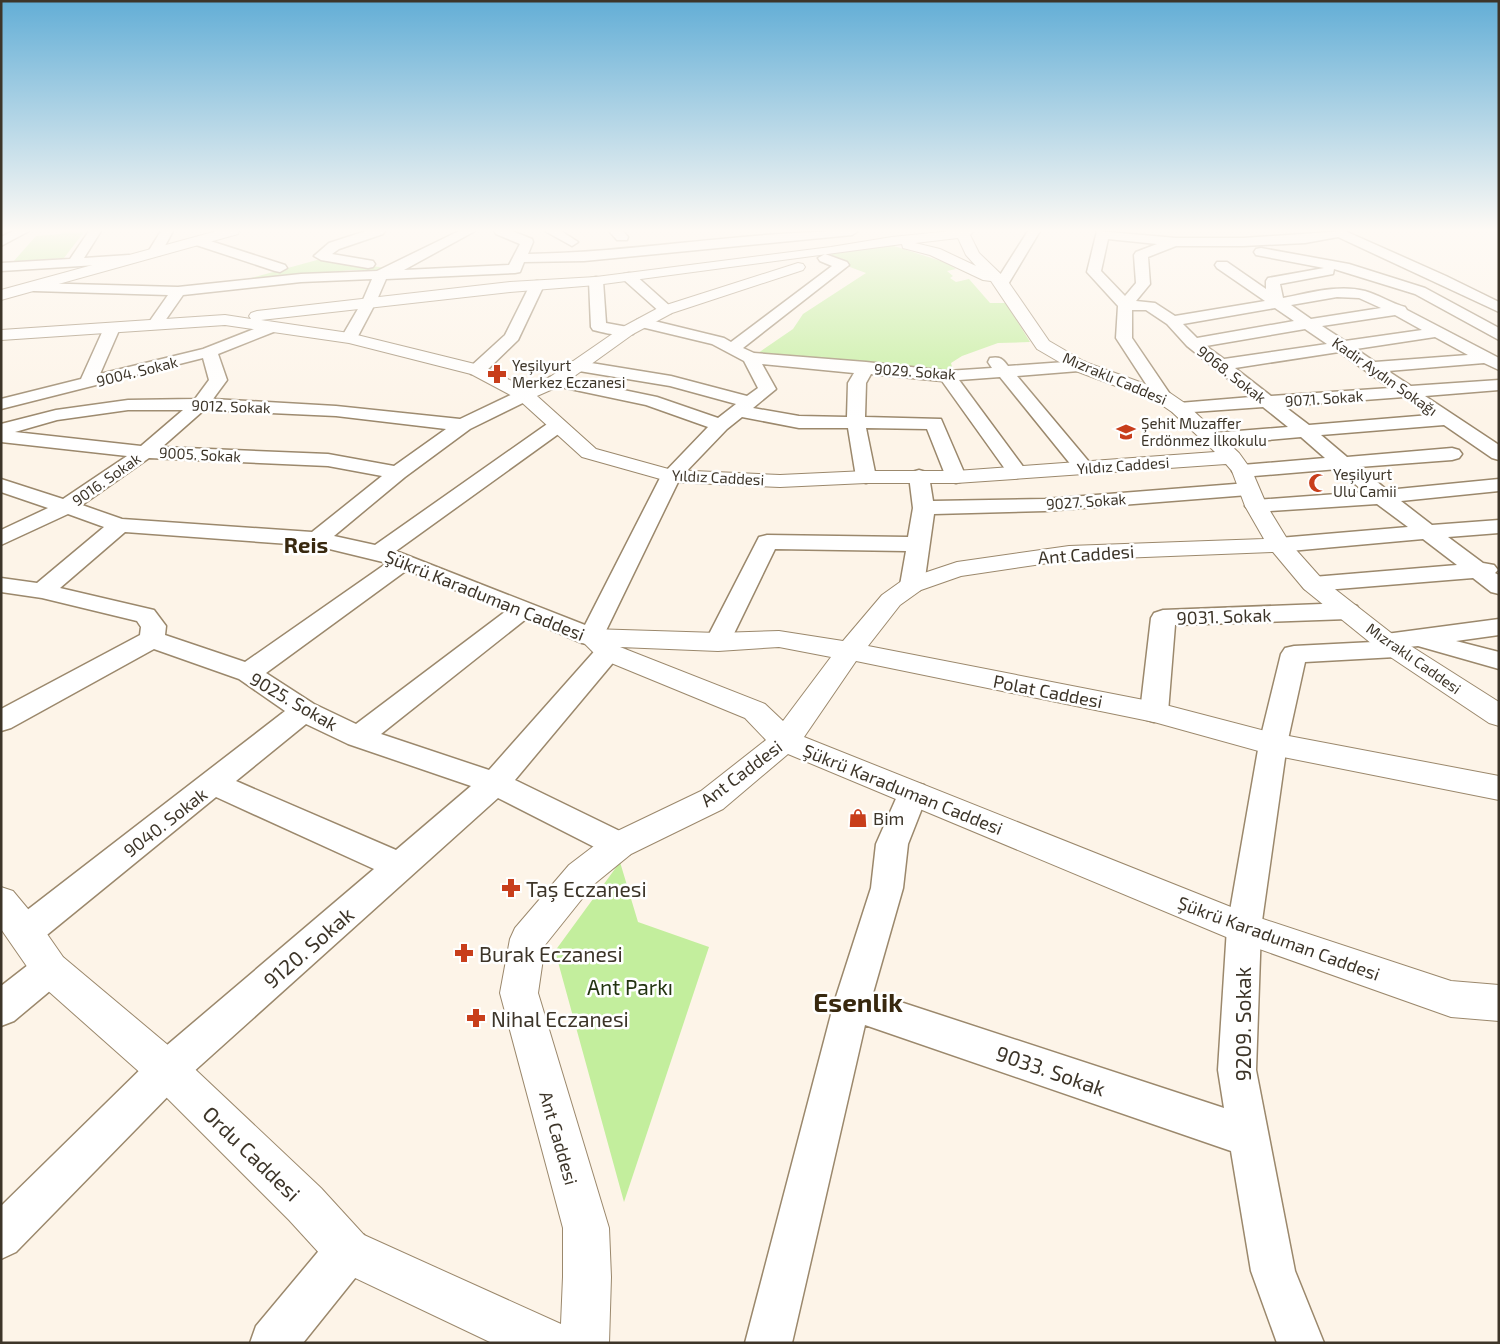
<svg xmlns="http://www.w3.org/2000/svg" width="1500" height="1344" font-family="'Exo 2',sans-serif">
	<rect width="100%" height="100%" fill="#fdf4e8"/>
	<path fill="#c3ee9d" d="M63 231H83L67 233 84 232 64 258 13 262 36 236 61 234Z
		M891 245 944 262 956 269 947 271 953 276 950 278 956 282 969 279 990 303H1006L1030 342 998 343 962 356 951 363 953 371 758 353 793 329 803 314 866 273 831 260 832 254Z
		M329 259 385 268 381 270H350L229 284 317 260Z
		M620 862 638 922 709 947 624 1202 555 951Z"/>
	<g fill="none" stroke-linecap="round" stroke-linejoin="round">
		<g stroke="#9b886c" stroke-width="3">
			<path id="street" d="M13 231H29L1 246V237Z
				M89 231H101L84 258 129 255 136 259 129 263 1 271V263L70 259Z
				M161 231H173L160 255H150L148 252Z
				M366 231H385L383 234 339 249 332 254 373 261 375 264 373 267 368 268 321 260 314 256 329 243Z
				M459 231H475L404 270 509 265 520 244 496 234 494 231H512L532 239 533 242 528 254C638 252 748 231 858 231L852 235 584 261 524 262 520 272 515 273 386 279 376 302 357 338 355 341H343L341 338 362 302 372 279 301 282 183 295 160 328H150L147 325 168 295 34 291 29 290 27 287 29 284 34 283 178 287 301 274 377 271Z
				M545 231H561L578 242 572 246Z
				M609 231H623L628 237 627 240H617Z
				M1028 231H1040L1007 286H997L995 283Z
				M1097 231 1176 238H1243L1345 231 1446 276 1499 302V312L1338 237 1305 243 1243 246H1176L1148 257 1150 284 1136 301 1155 303 1175 316 1265 301 1217 268 1215 265 1217 262H1227L1266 289V281L1268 278 1324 268 1256 255 1254 252 1256 249 1261 248 1349 264 1425 288 1499 328V340L1415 294 1334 269 1333 274 1280 284 1283 298C1309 293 1339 284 1365 291 1379 295 1391 303 1405 307L1407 310 1499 358V370L1484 363 1388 371 1411 386 1499 380V390L1425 396 1499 445V460L1492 458 1444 425 1321 435 1347 457 1452 448 1459 450 1462 454 1459 458 1452 460 1359 467 1387 490 1499 479V491L1401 501 1432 525 1499 520V533L1448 537 1483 563 1494 565 1498 570 1495 573 1499 575V594L1491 592 1473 578 1313 591 1305 589 1301 584 1305 579 1313 577 1457 565 1423 539 1279 552 1271 550 1268 545 1271 540 1279 538 1408 527 1377 504 1256 512 1249 510 1245 506 1249 502 1256 500 1364 492 1338 469 1242 477 1235 475 1232 471 1235 467 1242 465 1325 458 1301 437 1213 445 1206 443 1203 439 1206 435 1213 433 1288 427 1263 407 1179 413 1173 412 1170 408 1173 404 1179 403 1251 397 1187 346 1167 324 1146 310H1132V338L1172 397 1169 401 1163 402 1157 401 1116 338 1118 306 1087 272ZM1108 239 1157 244 1136 252 1134 255 1136 283 1125 296 1101 271ZM1337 297 1359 298 1381 308 1311 319 1291 305ZM1275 308 1294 321 1197 338 1183 324ZM1395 315 1422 330 1345 341 1322 326ZM1305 329 1327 344 1224 359 1206 346ZM1435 337 1468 355 1375 362 1356 349ZM1339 352 1390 388 1271 396 1235 368ZM1404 397 1430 415 1309 425 1284 406Z
				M198 237 285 265 287 268 280 272 275 271 193 244 192 241Z
				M825 254 847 262 849 265 743 348 754 353 866 362 947 371 992 368 988 362 990 358C1000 356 1003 359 1008 366L1079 361 1085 362 1087 366 1085 370 1079 371 1017 376 1090 463 1093 467 1090 471 1083 473 1076 471 1000 377 959 380 1027 472 1024 476 1017 478 1010 476 942 381 871 374 866 383 865 417 941 419 966 477 963 481 956 483 949 481 946 477 927 429 866 428 876 477 873 481 866 483 859 481 856 477 848 428H799L742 417 727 429 680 478 600 643 591 645 582 643 526 619 381 734 489 770 599 646 608 644 617 646 621 652 617 658 515 780 630 836 635 845 630 854 619 858 608 854 498 798 181 1083 16 1252 1 1259V1206L153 1057 374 869 216 797 37 943 25 947 13 943 8 932 13 921 285 711 239 679 154 649 11 728 1 731V709L140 635 141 627 137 621 42 598 1 592V578L37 583 104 527 68 514 1 545V530L48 508 1 492V479L63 499 127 456 1 442V424L56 410 128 400 195 399 209 380 203 358 1 409V399L81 379 104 328 106 325H118L120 328 100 374 203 349 264 325H276L278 328 276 331 218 354 227 380 213 399 336 406 460 419 519 391 525 390 531 391 534 395 531 399 470 429 405 477 334 536 375 545 550 422 557 420 564 422 566 426 564 430 396 551 585 625 661 476 708 427 646 405 556 386 550 385 547 381 550 377 556 376 657 397 718 418 736 404 670 386 579 371 573 370 571 366 573 362 579 361 671 376 747 396 758 388 744 361 712 344 637 326 634 323 637 320 642 318 724 338 731 342 832 266 820 261 818 258ZM762 364 854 373 848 383 847 417 799 416 753 408 776 389ZM128 410H183L141 446 15 432 57 420ZM204 410 336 416 446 429 394 466 328 454 162 447ZM149 458 328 466 382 476 312 532 122 519 82 505ZM125 532 317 546 387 563 245 662 165 635 166 626 154 610 60 588ZM407 570 506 611 356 724 314 704 266 673ZM306 724 348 744 471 786 396 850 236 781Z
				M629 273 634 274 671 307 674 310 671 313H661L624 280 622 277 624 274Z
				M596 277 601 278 603 281 606 323 633 328 635 331 633 334C621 337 605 333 593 330L591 327 589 281 591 278Z
				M537 281 542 282 544 285 518 340 483 374H471L469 370 471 366 505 335 530 285 532 282Z
				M919 470 926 472 929 476 933 501 1045 499 1248 483 1255 485 1258 489 1255 493 1248 495 1045 511 934 514 924 585 920 590 912 592 904 590 900 585 906 551 775 549 727 648 718 650 709 648 705 642 759 537 767 535 908 537 913 508 909 476 912 472Z
				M1348 603 1357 606 1360 611 1357 616 1348 619 1175 625 1168 712 1164 719 1154 722 1144 719 1140 712 1151 618 1154 613 1163 610Z
				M1499 619V635L1456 641 1499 652V669L1418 646 1408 647 1409 649 1405 655 1396 657 1305 662 1287 744 1261 928 1256 1070 1295 1271 1324 1343H1277L1251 1271 1231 1151 865 1025 792 1343H745L834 1003 871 888 876 844 902 785 913 782 924 785 928 793 908 844 903 888 873 993 1224 1108 1218 1070 1227 928 1259 744 1281 654 1285 648 1294 646 1373 642 1377 636 1386 634Z
				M50 953 63 958 68 969 63 980 14 1021 1 1026V986L37 958Z
				M348 1229 364 1235 370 1251 364 1267 303 1343H250L256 1326 332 1235Z"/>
		</g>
		<g stroke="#9b886c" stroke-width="2">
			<path id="secondary" d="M217 231H239L238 234 1 300V290Z
				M951 231H974L970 235 979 253 1007 280 1049 341 1085 362 1170 393 1186 404 1239 453 1252 471 1267 506 1289 542 1322 579 1395 636 1499 702V726L1489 723 1377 648 1304 589 1273 552 1069 560 961 576 921 590 900 605 868 646 1154 702 1273 733 1499 776V800L1273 755 1154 722 856 661 804 737 1251 915 1451 981 1499 985V1021L1451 1017 1231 939 788 754 723 809 631 854 593 885 545 945 538 993 609 1228 611 1277 609 1343H492L332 1267 289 1220 153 1084 37 981 1 929V887L13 891 38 921 63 957 181 1056 321 1188 364 1235 561 1324 563 1277V1228L500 993 510 939 515 928 569 865 607 836 701 791 766 740 745 718 599 658 578 637 582 631 591 629 718 633 779 631 843 641 882 595 903 580 957 562 1069 546 1264 539 1245 506 1232 471 1226 464 956 483H866L780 487 671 482 582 457 518 399 471 374 349 343 225 325 1 340V330L225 315 251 319 249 316 251 313 257 311 510 282 596 277 831 247 892 237ZM958 238 966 255 976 266 940 249 915 243ZM902 244 903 248 930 255 983 280 991 281 1037 349 1073 370 1156 401 1172 412 1215 452 956 471H866L780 475 672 470 596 449 537 396 562 385 633 334 672 313 803 270 805 267 803 264 798 263 660 307 621 328 550 377 525 388 483 366 349 333 261 320 510 292 596 285ZM620 647 718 651 779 647 831 657 783 721 765 704Z"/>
		</g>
		<use href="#street" fill="#fff" fill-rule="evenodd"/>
		<use href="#secondary" fill="#fff" fill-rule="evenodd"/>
	</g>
	<linearGradient id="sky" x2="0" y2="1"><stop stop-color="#63aed6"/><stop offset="0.55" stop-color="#fefaf5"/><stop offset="1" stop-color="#fefaf5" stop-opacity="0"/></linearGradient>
	<rect width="1500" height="419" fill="url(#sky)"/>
	<defs>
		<g id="pharmacy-bare" transform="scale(1.5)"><path d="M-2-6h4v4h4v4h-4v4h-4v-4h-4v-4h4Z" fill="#c83e1b" stroke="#fff" stroke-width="2.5" paint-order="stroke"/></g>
		<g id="school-bare" transform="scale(1.5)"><path d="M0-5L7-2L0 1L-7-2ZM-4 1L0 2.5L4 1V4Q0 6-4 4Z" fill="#c83e1b" stroke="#fff" stroke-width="2.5" paint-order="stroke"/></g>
		<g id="mosque-bare" transform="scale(1.5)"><path d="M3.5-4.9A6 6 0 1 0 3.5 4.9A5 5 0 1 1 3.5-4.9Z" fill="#c83e1b" stroke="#fff" stroke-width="2.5" paint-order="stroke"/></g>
		<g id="shop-bare" transform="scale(1.5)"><path d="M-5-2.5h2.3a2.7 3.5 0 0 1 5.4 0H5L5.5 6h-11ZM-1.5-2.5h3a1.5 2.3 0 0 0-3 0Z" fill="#c83e1b" stroke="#fff" stroke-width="2.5" paint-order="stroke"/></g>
	</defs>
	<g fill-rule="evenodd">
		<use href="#pharmacy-bare" x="497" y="374"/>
		<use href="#school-bare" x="1126" y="432"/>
		<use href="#mosque-bare" x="1318" y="483"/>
		<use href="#shop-bare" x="858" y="818"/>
		<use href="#pharmacy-bare" x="511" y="888"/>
		<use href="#pharmacy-bare" x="464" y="953"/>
		<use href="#pharmacy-bare" x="476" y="1018"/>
	</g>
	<g text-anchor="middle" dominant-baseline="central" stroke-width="5" stroke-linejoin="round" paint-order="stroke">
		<g font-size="15" fill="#3d3529" stroke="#fff" text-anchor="start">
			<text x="512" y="365">Yeşilyurt<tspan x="512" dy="17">Merkez Eczanesi</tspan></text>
			<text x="1141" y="423">Şehit Muzaffer<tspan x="1141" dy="17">Erdönmez İlkokulu</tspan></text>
			<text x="1333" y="474">Yeşilyurt<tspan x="1333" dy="17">Ulu Camii</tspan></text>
		</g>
		<g font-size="15" fill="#3d3529" stroke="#fff">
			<text transform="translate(137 371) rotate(-14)">9004. Sokak</text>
			<text transform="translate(915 371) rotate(4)">9029. Sokak</text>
			<text transform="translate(1232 374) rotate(38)">9068. Sokak</text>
			<text transform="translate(1385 376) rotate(35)">Kadir Aydın Sokağı</text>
			<text transform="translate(1115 378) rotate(23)">Mızraklı Caddesi</text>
			<text transform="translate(1324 398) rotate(-4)">9071. Sokak</text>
			<text transform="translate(231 406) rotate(2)">9012. Sokak</text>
			<text transform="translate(200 454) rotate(3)">9005. Sokak</text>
			<text transform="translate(1123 465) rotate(-4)">Yıldız Caddesi</text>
			<text transform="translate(718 477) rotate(3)">Yıldız Caddesi</text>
			<text transform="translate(106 479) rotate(-35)">9016. Sokak</text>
			<text transform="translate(1086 501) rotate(-4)">9027. Sokak</text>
			<text transform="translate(1414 658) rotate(35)">Mızraklı Caddesi</text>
		</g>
		<g font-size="18" fill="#3d3529" stroke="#fff">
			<text transform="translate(1086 554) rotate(-4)">Ant Caddesi</text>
			<text transform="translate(485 595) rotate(22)">Şükrü Karaduman Caddesi</text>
			<text transform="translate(1224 616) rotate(-2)">9031. Sokak</text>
			<text transform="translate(1048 691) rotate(11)">Polat Caddesi</text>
			<text transform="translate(294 701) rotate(30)">9025. Sokak</text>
			<text transform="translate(741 773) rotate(-37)">Ant Caddesi</text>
			<text transform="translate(903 789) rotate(22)">Şükrü Karaduman Caddesi</text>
			<text transform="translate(165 822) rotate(-38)">9040. Sokak</text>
			<text transform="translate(1279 938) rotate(20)">Şükrü Karaduman Caddesi</text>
			<text transform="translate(559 1138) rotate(74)">Ant Caddesi</text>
		</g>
		<g font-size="18" fill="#3d3529" stroke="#fff" text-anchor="start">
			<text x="873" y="818">Bim</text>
		</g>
		<g font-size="21" fill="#3d3529" stroke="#fff" text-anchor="start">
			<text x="526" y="888">Taş Eczanesi</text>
			<text x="479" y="953">Burak Eczanesi</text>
			<text x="491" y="1018">Nihal Eczanesi</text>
		</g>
		<g font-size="21" fill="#3d3529" stroke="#fff">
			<text transform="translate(308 947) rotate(-41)">9120. Sokak</text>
			<text transform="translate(1242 1024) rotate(-90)">9209. Sokak</text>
			<text transform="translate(1051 1070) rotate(19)">9033. Sokak</text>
			<text transform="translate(252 1153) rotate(44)">Ordu Caddesi</text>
		</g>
		<g font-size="21" fill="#233411" stroke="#fff">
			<text x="630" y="986">Ant Parkı</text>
		</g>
		<g font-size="22" font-weight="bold" fill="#38280f" stroke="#fff">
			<text x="306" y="544">Reis</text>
		</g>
		<g font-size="26" font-weight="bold" fill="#38280f" stroke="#fff">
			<text x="858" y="1001">Esenlik</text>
		</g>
	</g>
	<rect width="1500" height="1344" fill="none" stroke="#3d3529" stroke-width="5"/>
</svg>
